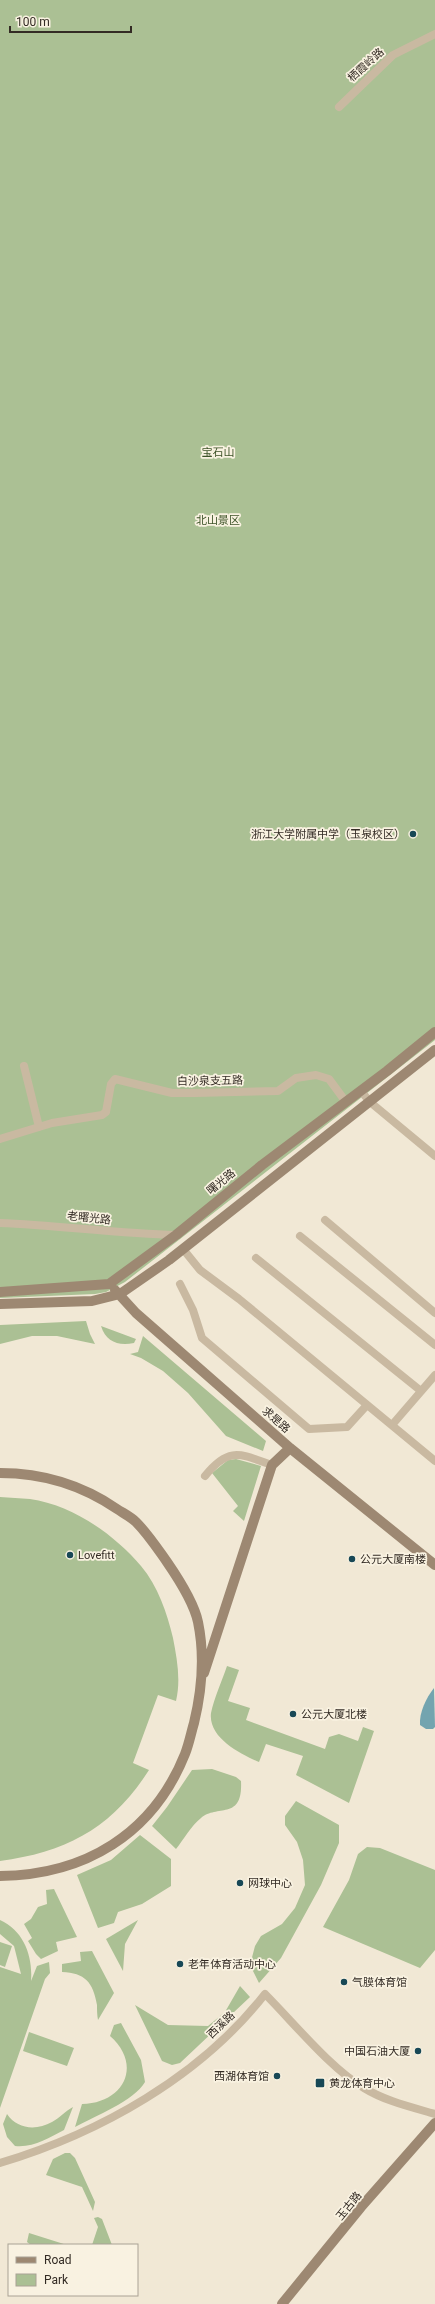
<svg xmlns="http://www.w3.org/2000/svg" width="435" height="2304" font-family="Roboto,'Noto Sans SC',sans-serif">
	<rect width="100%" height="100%" fill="#f1e8d5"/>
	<path fill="#abc094" d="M0 0H435V1040L125 1282 106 1292 95 1294 0 1298Z
		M86 1321 90 1334 95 1344 57 1336H32L0 1344V1325Z
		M101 1326 136 1339 134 1343C118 1346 106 1342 101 1326Z
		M143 1336 266 1441 263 1451 226 1436 188 1393 163 1371 141 1358 130 1354 138 1352Z
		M236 1459 261 1466 244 1521 233 1511 238 1506 212 1473 228 1460Z
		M0 1497C10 1498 20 1498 30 1499 72 1505 114 1534 141 1566 158 1586 167 1613 173 1638 177 1659 181 1680 176 1701L158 1695 133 1763 149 1770C112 1828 67 1852 0 1861Z
		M227 1666 239 1670 228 1701 250 1708 246 1720 325 1749 329 1737 339 1734 358 1741 363 1727 374 1731 349 1803 296 1775 303 1756 266 1744 259 1762C241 1754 208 1738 211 1713 214 1698 222 1681 227 1666Z
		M212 1769 236 1777 241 1781C243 1821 218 1804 201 1818 191 1826 184 1839 176 1849L152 1826 167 1807 192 1770Z
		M296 1801 339 1825V1843L321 1885 281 1958 259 1983 250 1965 255 1946 261 1936 282 1924 295 1908 305 1885 303 1860 297 1842 285 1825V1816Z
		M140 1835 171 1859V1886L142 1904 118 1912 114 1923 98 1928 77 1875 111 1860Z
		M367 1847 380 1848 435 1870V1950L420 1968 323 1927 349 1880 358 1854Z
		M54 1889 77 1937 56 1942 58 1951 41 1959 36 1954 28 1941 32 1938 24 1924 31 1919 38 1907 47 1904 46 1890Z
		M0 1920C24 1931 33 1956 31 1981L37 1966 49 1962 50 1973 45 1979 0 2108V1967L21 1974 14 1946 0 1934Z
		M138 1920 125 1944 123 1971 106 1939Z
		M0 1942 12 1946 5 1967 0 1965Z
		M92 1951 114 1993 98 2020C97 2015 97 2010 97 2005 93 1982 85 1973 62 1972V1964L81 1961 80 1952Z
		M240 1986 250 1997 180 2063 172 2065 162 2061 135 2005 168 2025 208 2026 225 2012Z
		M121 2023 141 2060 145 2082C134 2101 95 2116 75 2127L82 2104C124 2103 143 2065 110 2036L114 2025Z
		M29 2032 74 2048 67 2066 23 2051Z
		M73 2107 64 2130C49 2138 33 2148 15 2146L7 2137 3 2124 7 2114C17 2129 36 2131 52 2122 60 2118 65 2111 73 2107Z
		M65 2153H70L75 2158 95 2202 93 2211 82 2187 46 2175 53 2159Z
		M98 2217 102 2219 112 2245H92L98 2227 94 2218Z
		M29 2233 67 2245H31L27 2242Z"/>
	<path fill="#73a4af" d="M434 1688 435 1727 433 1729H426L420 1725C419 1713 426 1698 434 1688Z"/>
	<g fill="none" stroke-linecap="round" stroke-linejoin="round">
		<path stroke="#c9b9a1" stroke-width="8" d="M339 107 393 55 435 34
			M24 1066 39 1127
			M361 1091 370 1102 435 1156
			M0 1139 52 1123 102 1115 106 1112 111 1084 115 1079 172 1093H195L278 1091 296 1078 316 1075 329 1079 346 1102
			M325 1220 435 1313
			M0 1223C59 1225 117 1234 176 1235
			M300 1236 435 1345
			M183 1249 200 1270 239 1299 435 1461
			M256 1258 421 1391
			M180 1284 193 1310 202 1338 309 1429 347 1427 367 1405
			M392 1425 435 1375
			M205 1476C229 1446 240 1454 272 1465
			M0 2163C100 2133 200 2077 265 1994 294 2023 330 2068 364 2088 385 2101 411 2107 435 2114"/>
		<path stroke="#9d8872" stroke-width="10" d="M115 1290 136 1313 290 1448 435 1565
			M0 1292 109 1284 176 1235 262 1165 387 1071 435 1032
			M0 1304 92 1301 120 1294 169 1260 435 1050
			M0 1473C42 1473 82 1485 117 1509 123 1513 131 1517 136 1522 148 1534 157 1548 167 1562 178 1578 194 1603 198 1622 205 1656 202 1690 194 1723 191 1733 189 1744 185 1754 153 1834 85 1875 0 1876
			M204 1673 272 1465 290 1448
			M282 2304 361 2207 435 2123"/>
	</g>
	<g fill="#184856" stroke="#f9f2e1" stroke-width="1.5">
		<circle cx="413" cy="834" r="4"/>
		<circle cx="70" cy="1555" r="4"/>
		<circle cx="352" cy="1559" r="4"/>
		<circle cx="293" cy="1714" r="4"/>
		<circle cx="240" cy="1883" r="4"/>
		<circle cx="180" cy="1964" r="4"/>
		<circle cx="344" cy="1982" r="4"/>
		<circle cx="418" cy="2051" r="4"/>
		<circle cx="277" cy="2076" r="4"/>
		<rect x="315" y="2078" width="10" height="10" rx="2"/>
	</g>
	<g text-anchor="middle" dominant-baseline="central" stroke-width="3.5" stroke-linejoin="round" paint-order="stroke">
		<g font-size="11" fill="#332b24" stroke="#f9f2e1">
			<text transform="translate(366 65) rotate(-42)">栖霞岭路</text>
			<text transform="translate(210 1081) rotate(-1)">白沙泉支五路</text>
			<text transform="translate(221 1182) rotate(-39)">曙光路</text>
			<text transform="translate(89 1218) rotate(6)">老曙光路</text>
			<text transform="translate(276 1420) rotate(41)">求是路</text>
			<text transform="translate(221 2025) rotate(-44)">西溪路</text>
			<text transform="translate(349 2206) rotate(-51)">玉古路</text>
		</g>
		<g font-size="11" fill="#3c5227" stroke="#f9f2e1">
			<text x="218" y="452">宝石山</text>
			<text x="218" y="520">北山景区</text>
		</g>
		<g font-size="11" fill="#332b24" stroke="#f9f2e1" text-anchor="start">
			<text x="405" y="834" text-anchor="end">浙江大学附属中学（玉泉校区）</text>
			<text x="78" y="1555">Lovefitt</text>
			<text x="360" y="1559">公元大厦南楼</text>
			<text x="301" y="1714">公元大厦北楼</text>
			<text x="248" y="1883">网球中心</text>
			<text x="188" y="1964">老年体育活动中心</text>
			<text x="352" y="1982">气膜体育馆</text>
			<text x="410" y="2051" text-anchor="end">中国石油大厦</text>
			<text x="269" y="2076" text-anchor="end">西湖体育馆</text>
			<text x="329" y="2083">黄龙体育中心</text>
		</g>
	</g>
	<rect x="8" y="2244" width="130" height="52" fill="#f9f2e1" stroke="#aaa295"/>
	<rect x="16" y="2257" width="20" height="6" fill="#9d8872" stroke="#aaa295"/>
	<text x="44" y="2264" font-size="12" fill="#332b24">Road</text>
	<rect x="16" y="2274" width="20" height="12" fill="#abc094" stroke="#aaa295"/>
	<text x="44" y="2284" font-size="12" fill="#332b24">Park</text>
	<path d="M10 26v6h121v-6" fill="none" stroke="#332b24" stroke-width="2"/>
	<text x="16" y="26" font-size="12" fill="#332b24" stroke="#f9f2e1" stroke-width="3" paint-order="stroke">100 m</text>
</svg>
